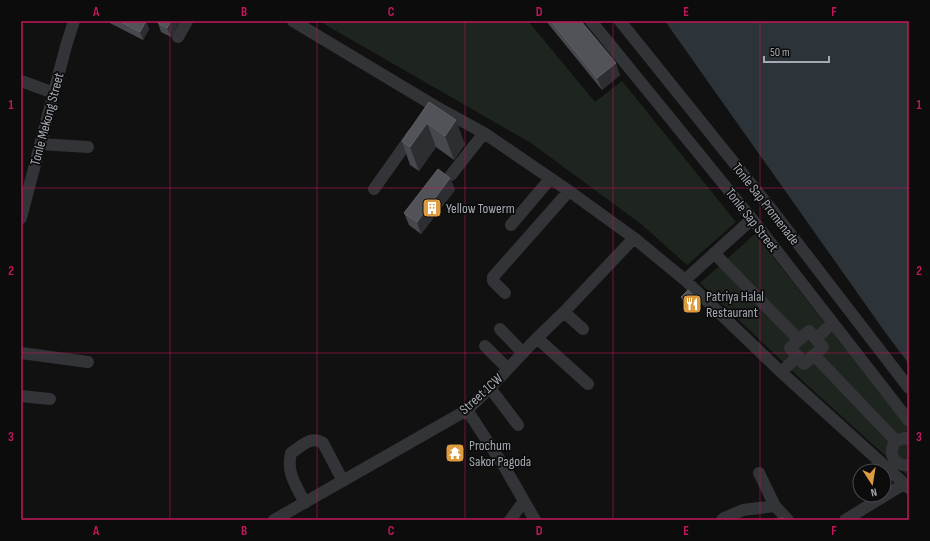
<svg xmlns="http://www.w3.org/2000/svg" width="930" height="541" font-family="'Sofia Sans Condensed',sans-serif">
	<rect width="100%" height="100%" fill="#111112"/>
	<path fill="#1e251e" d="M319 21H528L595 102 622 81 736 222 687 265 641 224 531 143Z
		M755 234 909 430V477L806 384 700 283Z"/>
	<path fill="#2c343a" d="M665 21H909V364L885 332Z"/>
	<g fill="none" stroke-linecap="round" stroke-linejoin="round">
		<path stroke="#333437" stroke-width="12" d="M293 21 433 105 484 133 569 191 634 238 685 280 781 372 909 488
			M591 21 752 219 909 421
			M620 21 772 210 909 388
			M178 37 187 21
			M21 81 54 93
			M40 144 88 147
			M451 175 484 133
			M374 189 413 134
			M21 218 66 46 74 21
			M511 225 550 179
			M714 253 799 340
			M685 280 752 219
			M505 293 493 281V277L569 191
			M564 312 583 329
			M500 329 523 353
			M809 331 823 347 804 364 790 348Z
			M537 338 588 384
			M816 339 832 323
			M485 346 508 369
			M21 353 88 362
			M814 355 896 441
			M781 372 798 356
			M490 388 518 425
			M21 396 50 399
			M467 410 505 468 535 520
			M909 439 904 438 896 441C886 453 895 467 909 465
			M759 473 775 506
			M305 503C296 485 286 473 291 453 302 446 311 435 323 443L343 481
			M274 520 467 410 490 388 537 338 564 312 634 238
			M510 520 524 501
			M722 520 724 518 743 510 775 506 788 520
			M845 520 904 484"/>
	</g>
	<path fill="#47484d" d="M106 21H146L149 29 143 40Z
		M159 21H179L171 37 161 32 158 23Z
		M546 21H581L620 75 602 90Z
		M429 102 465 144 454 160 436 147 419 171 410 165 402 141Z
		M450 178 455 190 421 234 409 225 404 213Z
		M681 297 701 306 694 313 683 303Z"/>
	<path fill="#2d2e31" d="M146 21 149 29 143 40 140 32Z
		M171 21H179L171 37 167 28Z
		M616 63 620 75 602 90 597 78Z
		M456 120 465 144 454 160 445 136Z
		M427 123 436 147 419 171 410 147Z
		M450 178 455 190 421 234 417 222Z
		M699 300 701 306 694 313 692 307Z"/>
	<path fill="#515358" stroke="#5e6066" d="M119 21H146L140 32Z
		M159 21H171L167 28 158 23Z
		M551 21H581L616 63 597 78Z
		M429 102 456 120 445 136 427 123 410 147 402 141Z
		M438 169 450 178 417 222 404 213Z
		M688 290 699 300 692 307 681 297Z
		M783 518V520H769Z"/>
	<path fill="none" stroke="#c2185b" stroke-width="1" stroke-opacity="0.55" d="M170 21V520M317 21V520M465 21V520M613 21V520M760 21V520M21 188H909M21 353H909"/>
	<defs>
		<g id="building-square" transform="scale(1)"><rect x="-9" y="-9" width="18" height="18" rx="4" fill="#dd9c3f" stroke="#0c0c0d"/><path d="M-4-6H4V6H1V3H-1V6H-4ZM-2.5-4.3h1.7v1.8h-1.7ZM.8-4.3h1.7v1.8H.8ZM-2.5-1h1.7V.8h-1.7ZM.8-1h1.7V.8H.8Z" fill="#fff"/></g>
		<g id="restaurant-square" transform="scale(1)"><rect x="-9" y="-9" width="18" height="18" rx="4" fill="#dd9c3f" stroke="#0c0c0d"/><path d="M-5-6h1v4h1v-4h1v4h1v-4h1v5L-1.5 .5V6h-2V.5L-5-1ZM5-6V6H3V1.5H1.5Q1.5-4 5-6Z" fill="#fff"/></g>
		<g id="temple-square" transform="scale(1)"><rect x="-9" y="-9" width="18" height="18" rx="4" fill="#dd9c3f" stroke="#0c0c0d"/><path d="M0-6L5-2H3V0L6.5 2.5H4V6H1.5V3h-3V6H-4V2.5H-6.5L-3 0V-2H-5Z" fill="#fff"/></g>
	</defs>
	<g fill-rule="evenodd">
		<use href="#building-square" x="432" y="208"/>
		<use href="#restaurant-square" x="692" y="304"/>
		<use href="#temple-square" x="455" y="453"/>
	</g>
	<g text-anchor="middle" dominant-baseline="central" stroke-width="3.5" stroke-linejoin="round" paint-order="stroke">
		<g font-size="14" fill="#a4a9b2" stroke="#0c0c0d">
			<text transform="translate(47 119) rotate(-75)">Tonle Mekong Street</text>
			<text transform="translate(766 204) rotate(52)">Tonle Sap Promenade</text>
			<text transform="translate(752 220) rotate(52)">Tonle Sap Street</text>
			<text transform="translate(481 394) rotate(-42)">Street 1CW</text>
		</g>
		<g font-size="14" fill="#a4a9b2" stroke="#0c0c0d" text-anchor="start">
			<text x="446" y="208">Yellow Towerm</text>
			<text x="706" y="296">Patriya Halal<tspan x="706" dy="16">Restaurant</tspan></text>
			<text x="469" y="445">Prochum<tspan x="469" dy="16">Sakor Pagoda</tspan></text>
		</g>
	</g>
	<rect width="930" height="541" fill="none" stroke="#0c0c0d" stroke-width="44"/>
	<g transform="translate(872 483) rotate(168)"><circle r="19" fill="#0c0c0d" stroke="#494b4f"/>
	<path d="M0-3L7 15L0 10L-7 15Z" fill="#dd9c3f"/>
	<text y="-6" font-size="11" font-weight="bold" text-anchor="middle" fill="#a4a9b2">N</text>
	</g>
	<path d="M764 56v6h65v-6" fill="none" stroke="#a4a9b2" stroke-width="2"/>
	<text x="770" y="56" font-size="12" fill="#a4a9b2" stroke="#0c0c0d" stroke-width="3" paint-order="stroke">50 m</text>
	<rect x="22" y="22" width="886" height="497" fill="none" stroke="#c2185b" stroke-width="1.5"/>
	<g font-size="13" text-anchor="middle" font-weight="bold" fill="#c2185b">
		<text x="96" y="16">A</text>
		<text x="244" y="16">B</text>
		<text x="391" y="16">C</text>
		<text x="539" y="16">D</text>
		<text x="686" y="16">E</text>
		<text x="834" y="16">F</text>
		<text x="11" y="109">1</text>
		<text x="919" y="109">1</text>
		<text x="11" y="275">2</text>
		<text x="919" y="275">2</text>
		<text x="11" y="441">3</text>
		<text x="919" y="441">3</text>
		<text x="96" y="535">A</text>
		<text x="244" y="535">B</text>
		<text x="391" y="535">C</text>
		<text x="539" y="535">D</text>
		<text x="686" y="535">E</text>
		<text x="834" y="535">F</text>
	</g>
</svg>
